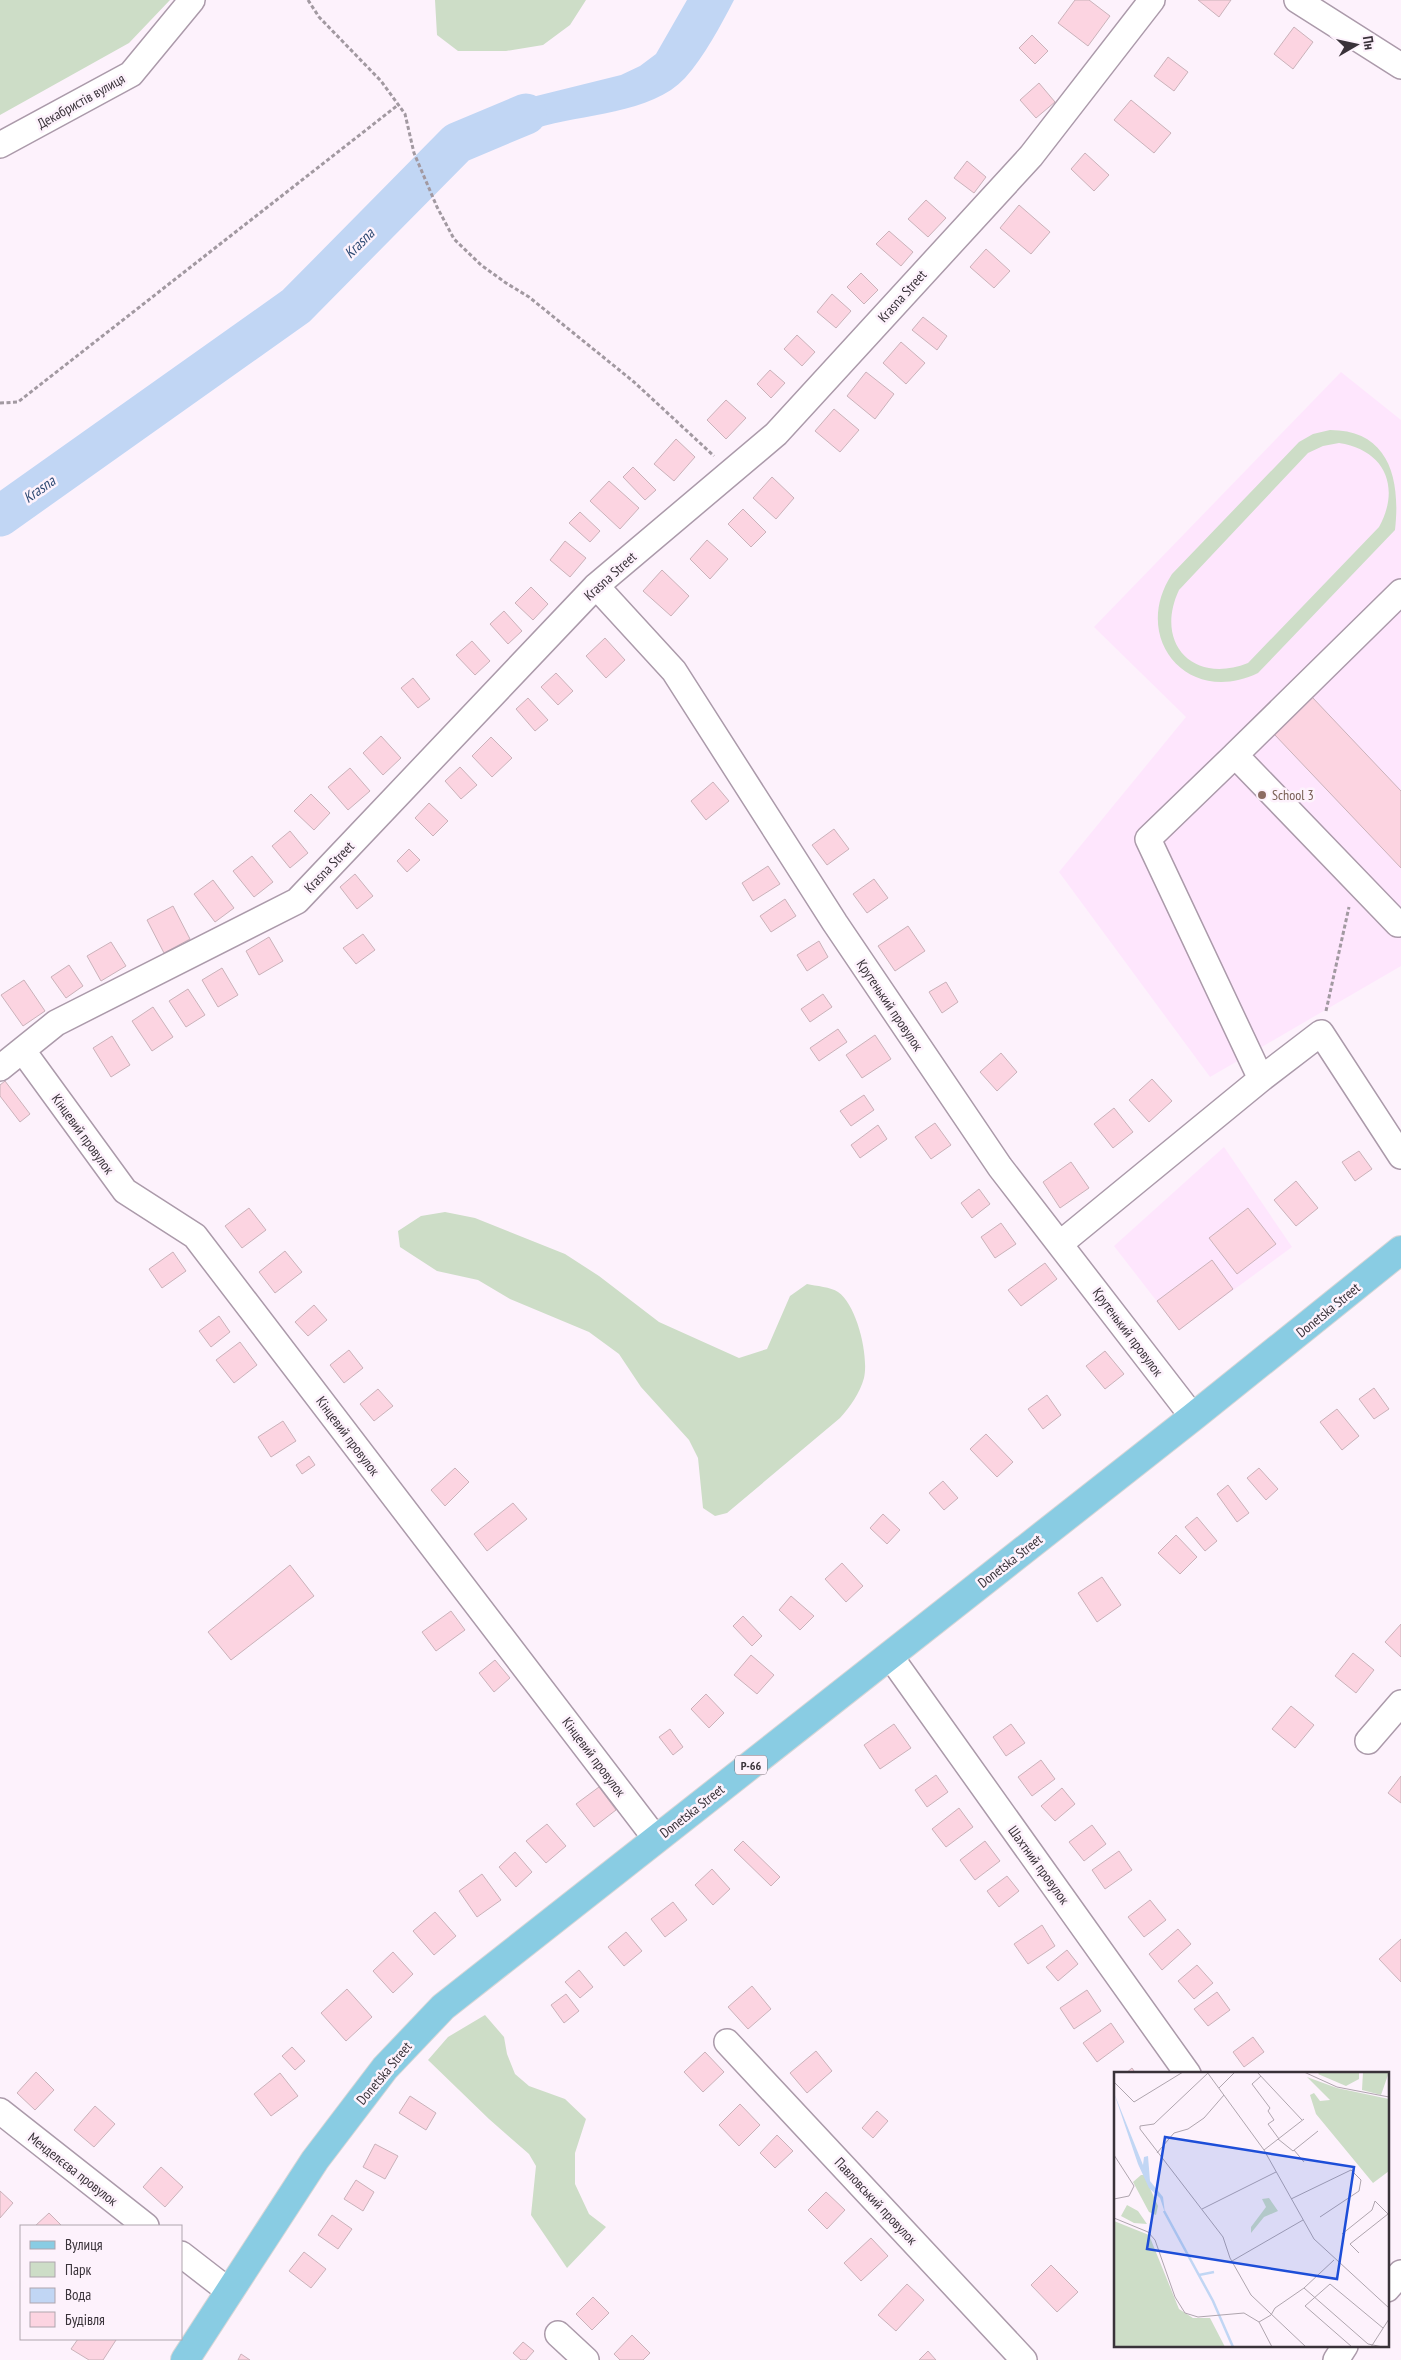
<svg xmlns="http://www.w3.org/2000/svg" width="1401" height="2360" font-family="'PT Sans Narrow',sans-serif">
	<rect width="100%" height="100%" fill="#fdf2fc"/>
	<path fill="#fee6fd" d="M1341 372 1401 420V966L1210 1077 1059 872 1186 717 1094 627Z
		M1224 1147 1292 1247 1179 1330 1114 1246Z"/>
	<path fill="#cdddc7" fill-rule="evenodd" d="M0 0H170L129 43 0 115Z
		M435 0H586L570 25 543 45 506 51H458L437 35Z
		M1330 430C1388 430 1401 477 1395 530L1258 673C1188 707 1130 638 1172 574L1299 442 1313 434ZM1339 443C1385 450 1401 487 1379 527L1248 663C1193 685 1154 643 1179 590L1308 453 1323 446Z
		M445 1212 475 1218 565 1254 599 1276 659 1322 739 1358 767 1349 790 1296 807 1284C816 1286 831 1287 838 1292 857 1305 869 1356 864 1378 860 1393 850 1407 840 1418L727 1513 715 1516 703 1508 698 1458 689 1440 641 1387 619 1354 589 1332 510 1299 478 1280 437 1271 400 1247 398 1231 421 1216Z
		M485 2015 504 2037 507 2054 515 2074 529 2086 565 2099 586 2119 575 2153V2184L589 2214 606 2227 567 2268 531 2215 536 2166 529 2154 489 2119 428 2060 448 2037Z"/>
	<path fill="#c1d6f4" d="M687 0H734C721 25 704 57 685 78 652 114 581 114 537 128 518 134 499 142 480 149L466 122 504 104 621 75 640 66 656 54Z"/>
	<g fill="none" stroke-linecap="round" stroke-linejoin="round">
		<path stroke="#c1d6f4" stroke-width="41" d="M0 516 296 306 457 143 526 114"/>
	</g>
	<path fill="#fcd4e1" stroke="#cab2ba" d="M1075 0H1089L1110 16 1088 46 1058 23Z
		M1198 0H1231L1219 17Z
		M1294 27 1313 42 1293 69 1274 54Z
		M1032 35 1048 51 1035 64 1019 48Z
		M1168 57 1188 72 1174 91 1154 76Z
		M1039 83 1055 102 1036 118 1020 100Z
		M1131 100 1171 133 1154 153 1114 120Z
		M1085 153 1109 175 1094 191 1071 169Z
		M967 161 986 177 974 193 954 178Z
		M926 200 946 218 928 237 908 219Z
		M1019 205 1050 232 1031 254 1000 228Z
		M889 231 913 252 901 266 876 244Z
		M986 249 1010 271 994 288 970 267Z
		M861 273 878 290 864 304 847 287Z
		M832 294 851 311 836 328 817 312Z
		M923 317 947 336 937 350 912 330Z
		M797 335 815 352 802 366 784 349Z
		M901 342 925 363 906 384 883 363Z
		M770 370 785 383 771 398 757 384Z
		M866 372 894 394 875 419 847 396Z
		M726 400 746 418 726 439 707 420Z
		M834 409 859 430 840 452 815 431Z
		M676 439 695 457 674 481 654 464Z
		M633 467 656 490 645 500 623 477Z
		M772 477 794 498 776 519 753 498Z
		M609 481 639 508 620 529 590 501Z
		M743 509 766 532 751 547 728 524Z
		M580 512 600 531 590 542 569 523Z
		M707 540 728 559 710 579 690 559Z
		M565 541 586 558 570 577 550 560Z
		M662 570 689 596 671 616 643 591Z
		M531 587 548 604 533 620 515 603Z
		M504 611 522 631 508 644 490 624Z
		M605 638 625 660 606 678 586 656Z
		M472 641 490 661 475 675 456 655Z
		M556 673 573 691 558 705 541 687Z
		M413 678 430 699 418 708 401 688Z
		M1312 697 1401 791V868L1274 734Z
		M528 698 548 720 535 731 516 709Z
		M381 736 401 758 383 775 363 753Z
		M491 737 512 758 492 777 472 756Z
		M460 767 477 785 461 799 445 781Z
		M350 768 370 791 348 810 328 787Z
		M713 782 729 801 706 820 691 801Z
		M311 794 330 813 314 830 294 811Z
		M429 803 448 821 433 836 415 818Z
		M834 829 849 849 827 865 812 845Z
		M290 831 308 853 290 868 272 846Z
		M409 849 420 860 407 872 397 861Z
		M252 856 273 882 254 897 233 871Z
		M768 866 780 884 753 901 742 883Z
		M355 874 373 896 357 909 340 887Z
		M874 879 888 898 867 913 853 894Z
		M213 880 234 908 215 922 194 894Z
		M785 899 796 916 771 932 760 916Z
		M173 906 190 939 164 953 147 920Z
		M908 926 925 951 895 971 878 946Z
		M363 934 375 950 356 964 343 948Z
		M269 937 283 961 259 975 246 951Z
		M819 941 828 957 807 971 797 955Z
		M111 942 126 966 101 981 87 956Z
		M69 965 83 986 66 998 51 977Z
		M222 968 238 995 218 1007 202 980Z
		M24 980 45 1011 23 1026 1 995Z
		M946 982 958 1002 942 1013 929 992Z
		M188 989 205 1015 186 1027 169 1001Z
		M823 994 832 1007 810 1022 801 1009Z
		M153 1007 173 1037 152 1051 132 1021Z
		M838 1029 847 1042 819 1061 810 1048Z
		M875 1035 891 1059 862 1078 846 1055Z
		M112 1036 130 1065 111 1077 93 1048Z
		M1001 1053 1017 1072 997 1091 980 1072Z
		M1152 1079 1172 1101 1149 1122 1129 1100Z
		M5 1081 30 1114 20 1122 0 1096V1085Z
		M864 1095 874 1110 851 1126 840 1111Z
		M1114 1108 1133 1132 1113 1148 1094 1124Z
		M935 1123 951 1145 931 1159 915 1137Z
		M878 1125 887 1139 860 1158 851 1145Z
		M1359 1151 1372 1169 1355 1181 1342 1162Z
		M1071 1162 1089 1188 1060 1208 1043 1182Z
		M1296 1181 1318 1208 1296 1226 1274 1200Z
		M979 1189 990 1204 972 1218 961 1203Z
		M249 1208 266 1230 242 1248 225 1226Z
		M1248 1208 1276 1244 1237 1274 1209 1238Z
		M1001 1223 1016 1244 995 1258 981 1237Z
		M285 1251 302 1272 275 1293 259 1272Z
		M173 1252 186 1271 162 1288 149 1269Z
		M1212 1260 1233 1289 1179 1330 1157 1301Z
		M1045 1263 1057 1279 1021 1306 1008 1290Z
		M314 1305 327 1320 308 1336 295 1322Z
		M219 1316 230 1332 211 1347 199 1331Z
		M240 1342 257 1365 234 1383 216 1360Z
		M349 1350 363 1368 344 1383 330 1365Z
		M1105 1351 1124 1374 1105 1389 1086 1366Z
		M1374 1388 1389 1409 1374 1419 1359 1399Z
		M378 1389 393 1406 374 1421 360 1404Z
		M1047 1395 1061 1415 1043 1429 1028 1409Z
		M1337 1409 1359 1436 1342 1450 1320 1422Z
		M283 1421 296 1441 271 1457 258 1437Z
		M986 1434 1013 1462 997 1477 970 1449Z
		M309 1456 315 1465 302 1474 296 1465Z
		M455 1468 469 1482 445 1506 431 1490Z
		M1259 1468 1278 1489 1266 1500 1247 1478Z
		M943 1481 958 1498 944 1510 929 1493Z
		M1228 1485 1249 1513 1237 1522 1217 1494Z
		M513 1503 527 1519 487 1551 474 1534Z
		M883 1514 900 1530 887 1544 870 1528Z
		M1197 1517 1217 1541 1205 1551 1185 1527Z
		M1176 1535 1197 1557 1180 1574 1158 1553Z
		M842 1563 863 1586 846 1602 825 1579Z
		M290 1565 314 1596 231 1660 208 1632Z
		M1102 1577 1121 1605 1097 1622 1078 1593Z
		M791 1596 814 1616 800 1630 779 1610Z
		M451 1611 465 1630 436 1651 422 1632Z
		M743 1616 762 1636 752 1646 733 1626Z
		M1401 1624V1657L1385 1642Z
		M1353 1653 1374 1670 1356 1693 1335 1676Z
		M751 1655 774 1675 757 1694 734 1675Z
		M495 1660 510 1678 494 1692 479 1673Z
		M706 1694 724 1713 709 1728 691 1709Z
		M1291 1706 1314 1725 1295 1748 1272 1729Z
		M894 1724 911 1748 880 1769 864 1745Z
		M1011 1724 1025 1743 1006 1756 993 1737Z
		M670 1729 683 1747 673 1755 659 1737Z
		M1041 1760 1055 1779 1032 1796 1018 1777Z
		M936 1775 948 1792 927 1807 915 1790Z
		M1401 1776V1803L1388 1793Z
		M599 1787 616 1810 594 1827 576 1804Z
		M1062 1788 1075 1804 1055 1821 1041 1806Z
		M959 1808 973 1827 946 1847 932 1829Z
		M547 1824 566 1846 546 1863 526 1841Z
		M1092 1825 1106 1844 1084 1861 1069 1842Z
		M743 1841 780 1877 771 1886 734 1850Z
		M985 1841 1000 1861 975 1880 960 1860Z
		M1119 1851 1132 1870 1105 1889 1092 1870Z
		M515 1852 532 1872 516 1887 499 1867Z
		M712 1869 730 1889 713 1905 695 1885Z
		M482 1874 501 1900 477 1917 459 1891Z
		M1007 1876 1019 1891 999 1907 987 1891Z
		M1150 1900 1166 1920 1144 1937 1128 1917Z
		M673 1902 687 1920 665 1937 651 1919Z
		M435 1912 456 1936 434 1955 413 1931Z
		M1042 1925 1055 1946 1028 1964 1014 1944Z
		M1178 1929 1191 1944 1162 1970 1149 1954Z
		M626 1932 642 1951 624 1966 608 1947Z
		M1401 1939V1982L1379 1959Z
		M1067 1950 1078 1964 1058 1981 1046 1967Z
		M393 1952 413 1974 393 1993 373 1971Z
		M1197 1965 1213 1983 1194 1999 1178 1981Z
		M579 1970 593 1987 580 1998 565 1982Z
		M752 1986 771 2009 748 2029 728 2007Z
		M347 1989 372 2017 346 2041 321 2013Z
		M1087 1990 1101 2011 1074 2029 1060 2008Z
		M1217 1992 1230 2010 1208 2026 1194 2009Z
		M566 1994 579 2011 564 2023 551 2005Z
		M1111 2023 1124 2042 1097 2062 1083 2043Z
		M1253 2037 1264 2052 1244 2067 1233 2052Z
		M292 2047 305 2061 295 2070 282 2056Z
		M816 2051 832 2071 807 2093 790 2073Z
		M705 2052 724 2072 703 2092 684 2072Z
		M1132 2068 1136 2074H1125Z
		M36 2072 54 2090 35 2110 17 2093Z
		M280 2073 298 2096 271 2116 254 2094Z
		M410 2096 436 2113 426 2130 399 2113Z
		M740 2104 760 2125 739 2146 719 2125Z
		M95 2106 115 2124 94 2147 74 2130Z
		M877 2111 888 2121 873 2138 862 2128Z
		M777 2135 793 2151 775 2168 760 2153Z
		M375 2144 398 2156 385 2179 363 2167Z
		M161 2167 183 2187 165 2207 143 2187Z
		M356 2180 374 2192 363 2211 344 2199Z
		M0 2191 13 2203 0 2218Z
		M826 2192 845 2210 827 2229 808 2210Z
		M49 2213 62 2226H35Z
		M332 2215 352 2229 338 2249 318 2235Z
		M871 2238 888 2256 861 2281 844 2263Z
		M304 2252 326 2269 311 2288 289 2271Z
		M1051 2265 1078 2292 1057 2312 1031 2285Z
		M907 2284 924 2300 896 2331 878 2315Z
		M593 2297 609 2313 592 2330 576 2314Z
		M632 2335 650 2353 643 2360H620L614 2354Z
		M78 2339H114L116 2340 103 2360H89L71 2349Z
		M523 2342 534 2351 526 2360H521L513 2353Z
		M928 2351 936 2360H919Z
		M241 2354 250 2360H238Z"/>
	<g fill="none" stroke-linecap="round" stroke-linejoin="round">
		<g stroke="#ab9aaa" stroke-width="28">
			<path id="minor" d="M1297 0 1401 66
				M0 145 131 74 192 0
				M596 586 674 671 835 923 1000 1167 1193 1417
				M1235 755 1401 592
				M23 1051 125 1191 195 1236 656 1839
				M0 1068 56 1023 297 901 596 586 776 434 1031 156 1152 0
				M1261 1079 1321 1033 1401 1156
				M1061 1243 1261 1079 1148 839 1235 755 1398 924
				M890 1656 1188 2074
				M1368 1741 1401 1703
				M727 2042 1024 2360
				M0 2111 146 2226
				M181 2254 230 2292
				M1387 2289 1401 2273
				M558 2334 586 2360
				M1336 2360 1345 2346"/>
		</g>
		<g stroke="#d7d6d7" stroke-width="30">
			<path id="major" d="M185 2360 315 2160 385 2068 443 2007 1193 1417 1401 1250"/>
		</g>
		<path stroke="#a299a1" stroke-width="3" stroke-dasharray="4 2.5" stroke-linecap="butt" d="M308 0 319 17 381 81 405 114 414 153 437 207 454 239 481 265 506 283 529 297 634 382 714 456
			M0 403 18 402 398 105
			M1326 1011 1349 907"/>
		<use href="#minor" stroke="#fff" stroke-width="25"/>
		<use href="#major" stroke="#89cce3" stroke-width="28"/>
	</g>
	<circle fill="#8d6e63" stroke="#fdf2fc" stroke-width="2" cx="1262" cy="795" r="5"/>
	<g text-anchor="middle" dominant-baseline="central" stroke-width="5" stroke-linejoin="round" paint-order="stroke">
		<rect fill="#fdf2fc" stroke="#746c74" stroke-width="1" x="735" y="1755.5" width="32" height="19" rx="4"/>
		<g font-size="12" font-weight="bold" fill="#393239">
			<text x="751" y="1765">Р-66</text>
		</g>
		<g font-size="14" fill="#393239" stroke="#fdf2fc">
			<text transform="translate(81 101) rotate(-29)">Декабристів вулиця</text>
			<text transform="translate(902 296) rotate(-48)">Krasna Street</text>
			<text transform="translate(610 576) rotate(-42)">Krasna Street</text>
			<text transform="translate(329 867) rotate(-46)">Krasna Street</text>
			<text transform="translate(890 1005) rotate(56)">Крутенький провулок</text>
			<text transform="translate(83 1134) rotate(54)">Кінцевий провулок</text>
			<text transform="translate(1328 1310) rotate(-39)">Donetska Street</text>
			<text transform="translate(1128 1332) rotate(53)">Крутенький провулок</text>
			<text transform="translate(348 1436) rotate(53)">Кінцевий провулок</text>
			<text transform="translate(1010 1561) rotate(-38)">Donetska Street</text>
			<text transform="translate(594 1757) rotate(53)">Кінцевий провулок</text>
			<text transform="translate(692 1811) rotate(-38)">Donetska Street</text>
			<text transform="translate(1039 1865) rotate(54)">Шахтний провулок</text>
			<text transform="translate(384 2073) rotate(-50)">Donetska Street</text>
			<text transform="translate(73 2169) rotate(38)">Менделєєва провулок</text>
			<text transform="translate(876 2201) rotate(47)">Павловський провулок</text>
		</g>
		<g font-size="14" fill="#785e54" stroke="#fdf2fc" text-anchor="start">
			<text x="1272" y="795">School 3</text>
		</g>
		<g font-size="15" font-style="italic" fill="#2e4a73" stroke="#fdf2fc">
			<text transform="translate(359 243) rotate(-45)">Krasna</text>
			<text transform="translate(39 489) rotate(-35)">Krasna</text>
		</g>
	</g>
	<g transform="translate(1114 2072)">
		<rect width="275" height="275" fill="#fdf2fc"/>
		<path d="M206 0H245V7L232 14 204 2ZM249 0H275L267 23 248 18ZM193 5 223 16 275 27V99L259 111 202 42 196 23 200 21 206 29 216 28ZM27 103H30L44 134 42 143 35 140 19 110ZM155 126 164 139 150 145 137 161V155L152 135 148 127ZM13 133 24 139 33 152 20 151 7 144ZM0 149 35 163 65 237 79 246H96L111 275H0Z" fill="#cdddc7"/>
		<path d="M0 21 29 93 30 85 34 84 36 109 49 125 51 141 46 126 35 116 24 92Z" fill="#c1d6f4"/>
		<path fill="none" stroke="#c1d6f4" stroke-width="2.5" d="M50 139 99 229 119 275M85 203 100 200"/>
		<path fill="none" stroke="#afa5ae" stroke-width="1" d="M93 0 150 78 200 167 275 236M143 0 188 48M190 0 223 15 275 25M94 1 40 52 26 54V57L109 165 116 186 137 223 192 275M147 4 138 12 156 36 154 39 160 48 154 52 165 67M0 10 20 30 69 0M105 16 121 0M164 67 179 79 204 59M150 78 190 47M180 78 190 90M43 81 60 61 74 57 90 46 110 23M0 83 20 114 15 124 0 127M177 127 237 98 247 108 245 119 206 145M88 137 162 100M0 146 34 160 41 168 61 225 71 241 84 245 130 241 145 250 158 275M228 162 258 138 261 129 274 142 236 172 245 181M118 189 189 148M190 216 254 272 269 275M145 250 157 243 161 236 190 216 220 188M238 275 191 234 216 212 269 256M257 275 275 247"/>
		<path fill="#1d4ed8" fill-opacity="0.15" stroke="#1d4ed8" stroke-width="2.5" d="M51 65 240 95 223 207 33 177Z"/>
		<rect width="275" height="275" fill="none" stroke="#393239" stroke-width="2.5"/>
	</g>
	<rect x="20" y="2225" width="162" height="115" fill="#fdf2fc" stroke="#afa5ae"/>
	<rect x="30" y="2241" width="25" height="8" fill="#89cce3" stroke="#afa5ae"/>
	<text x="65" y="2250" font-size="15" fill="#393239">Вулиця</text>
	<rect x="30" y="2262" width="25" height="15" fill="#cdddc7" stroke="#afa5ae"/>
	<text x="65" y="2275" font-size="15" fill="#393239">Парк</text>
	<rect x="30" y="2288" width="25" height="15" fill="#c1d6f4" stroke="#afa5ae"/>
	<text x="65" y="2300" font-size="15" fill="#393239">Вода</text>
	<rect x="30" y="2312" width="25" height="15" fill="#fcd4e1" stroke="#afa5ae"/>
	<text x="65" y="2325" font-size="15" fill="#393239">Будівля</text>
	<g transform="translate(1356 45) rotate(81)" stroke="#fdf2fc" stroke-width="4" paint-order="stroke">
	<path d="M0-4L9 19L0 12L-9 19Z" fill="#393239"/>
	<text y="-8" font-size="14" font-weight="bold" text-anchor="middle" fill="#393239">Пн</text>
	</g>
</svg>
